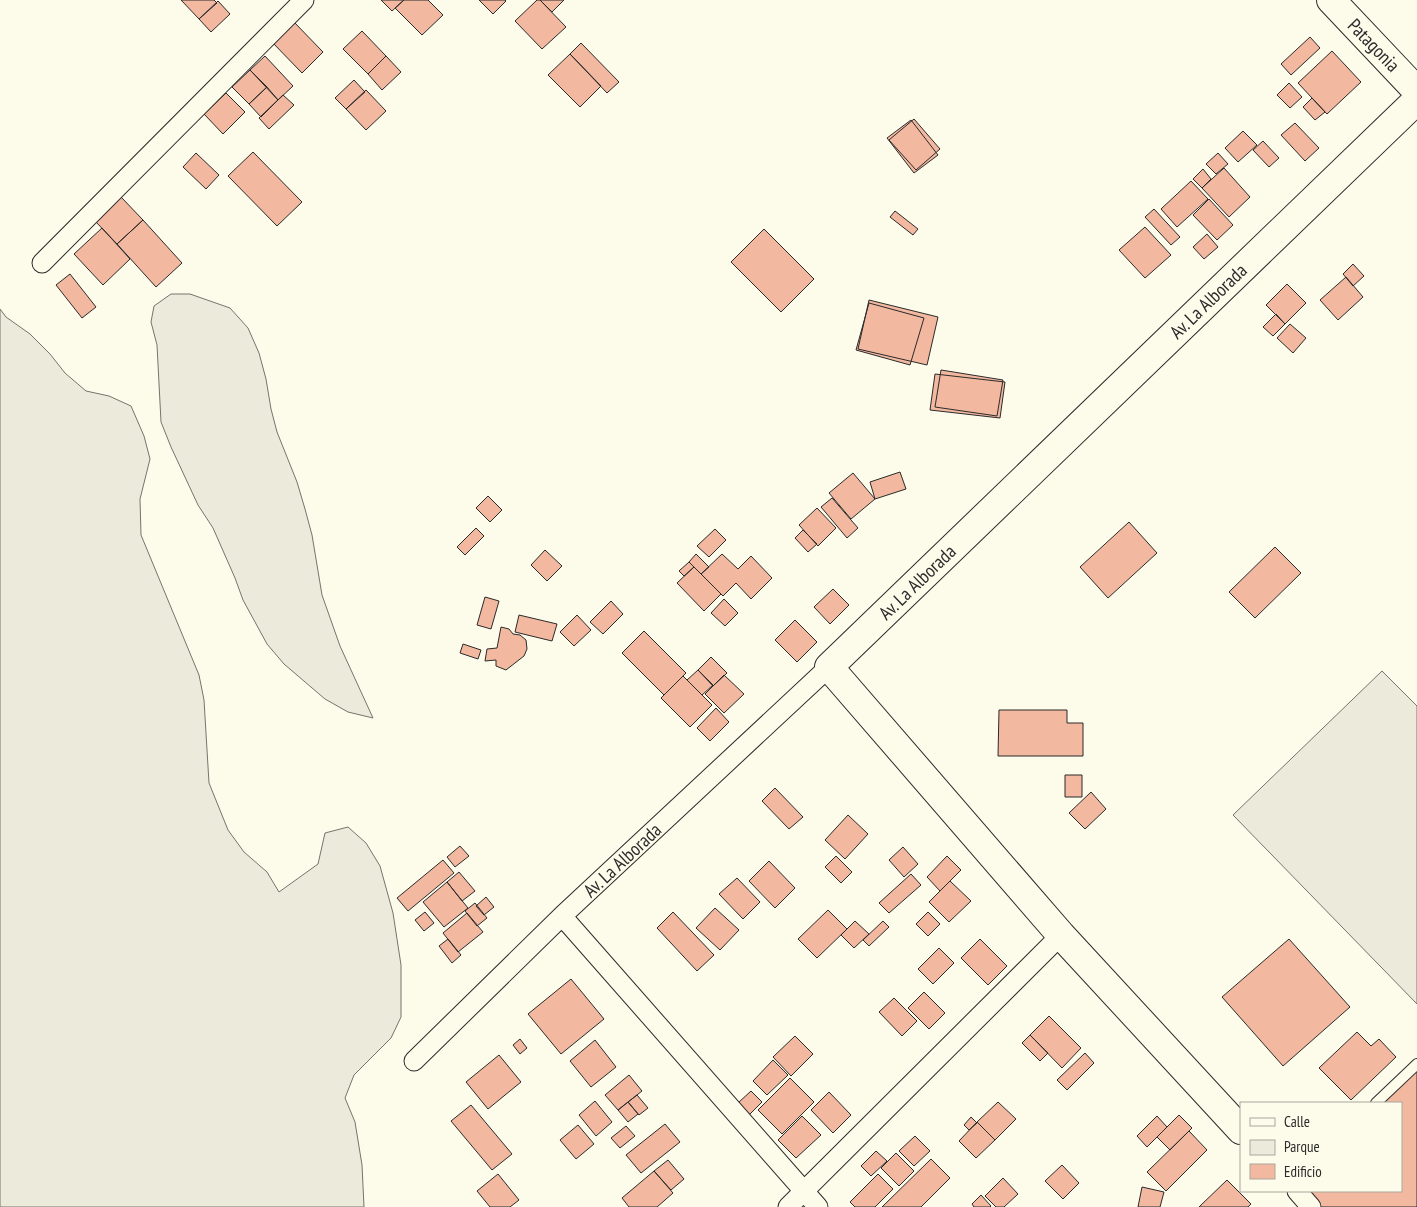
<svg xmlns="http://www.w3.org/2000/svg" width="1417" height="1207" font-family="'PT Sans Narrow',sans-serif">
	<rect width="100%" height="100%" fill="#fdfbea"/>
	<path fill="#ecebdb" stroke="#74746e" d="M171 294H190L230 308 248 328 259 353 266 379 271 409 277 432 297 482 305 509 312 535 322 595 340 646 373 718 348 712 325 699 284 664 267 644 243 600 235 578 213 528 198 505 171 447 161 422 157 345 151 322 154 306Z
		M0 309 6 317 30 334 50 354 65 373 86 391 109 396 131 406 144 436 150 459 140 499 141 535 199 675 204 700 209 783 228 830 244 852 267 872 279 892 318 864 325 833 348 827 366 843 380 866 393 913 401 965V1017L391 1038 354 1075 345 1098 355 1122 362 1165 364 1207H0Z
		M1382 671 1417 706V1004L1233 815Z"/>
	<path fill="#f2b8a0" stroke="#2b2b2b" d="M181 0H214L217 3 199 19Z
		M381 0H404L392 11Z
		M404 0H428L443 15 422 35 395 8Z
		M479 0H505L506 1 493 14Z
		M537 0H540L566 27 542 49 515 21Z
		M540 0H564L552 12Z
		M218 1 230 14 211 32 199 19Z
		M293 21 323 52 302 73 271 41Z
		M362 31 386 56 368 74 343 49Z
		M1310 37 1320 48 1291 75 1281 64Z
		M581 43 619 82 607 93 570 54Z
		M1332 51 1361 82 1327 114 1298 83Z
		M570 54 601 86 580 107 548 75Z
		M265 56 293 86 278 100 250 70Z
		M386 56 401 72 382 90 368 74Z
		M250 70 267 87 249 104 232 87Z
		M354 80 365 92 346 109 335 98Z
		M1289 83 1302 97 1290 108 1277 95Z
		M267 87 278 100 261 117 249 104Z
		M366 90 386 111 366 130 346 109Z
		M226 93 245 112 223 134 204 114Z
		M283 95 294 105 269 129 259 118Z
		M1312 98 1325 112 1315 120 1303 107Z
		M914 119 940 149 916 170 889 140Z
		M911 120 938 155 914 173 887 138Z
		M1295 123 1319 148 1305 161 1281 135Z
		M1243 131 1257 145 1238 162 1225 148Z
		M1263 141 1279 158 1269 167 1253 150Z
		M253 152 302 202 277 226 228 176Z
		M196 153 219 175 206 189 183 167Z
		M1218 153 1228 164 1216 174 1206 164Z
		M1224 168 1250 197 1229 217 1202 188Z
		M1203 169 1211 179 1202 188 1193 179Z
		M1191 181 1208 199 1177 227 1161 209Z
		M121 197 143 220 117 244 95 221Z
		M1209 199 1233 225 1217 240 1193 215Z
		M1154 209 1180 237 1171 245 1145 217Z
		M895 211 918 229 913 235 890 217Z
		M143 220 182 263 156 287 117 244Z
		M1145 227 1171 255 1145 278 1119 250Z
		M102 228 130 259 103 285 74 254Z
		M764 229 814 279 781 312 731 262Z
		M1207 234 1218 247 1204 259 1193 247Z
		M1353 264 1364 276 1353 286 1343 274Z
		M70 274 96 307 82 318 56 285Z
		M1346 277 1363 297 1338 320 1320 300Z
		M1287 284 1306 303 1285 324 1266 305Z
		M869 300 938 317 927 365 858 349Z
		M869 303 924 318 910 365 856 350Z
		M1276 314 1285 324 1273 336 1263 327Z
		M1290 324 1306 338 1293 353 1277 338Z
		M941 370 1003 380 997 416 935 407Z
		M935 374 1005 382 1000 418 930 410Z
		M900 472 906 489 875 499 870 482Z
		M853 473 875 499 851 519 829 493Z
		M488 496 502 510 490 522 476 508Z
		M832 498 858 528 847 538 821 507Z
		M817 508 836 528 818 546 799 525Z
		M1129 522 1157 553 1108 598 1080 567Z
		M476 528 484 536 465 555 457 547Z
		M715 529 726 540 709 557 697 546Z
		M803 530 817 544 808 552 795 538Z
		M1275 547 1301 573 1255 618 1229 592Z
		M545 550 562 566 547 581 531 565Z
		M696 554 709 567 701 574 689 562Z
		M722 554 738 569 751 556 772 578 751 599 736 583 723 596 701 574Z
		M689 562 694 567 684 576 679 571Z
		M694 567 721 594 704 611 677 583Z
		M833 589 849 605 830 624 814 607Z
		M485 597 499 601 491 629 477 625Z
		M724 599 738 613 725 626 711 613Z
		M611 601 623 614 603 634 590 622Z
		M519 615 557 624 552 641 515 632Z
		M577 615 591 630 574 646 560 632Z
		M795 620 817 642 797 662 775 640Z
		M501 627 509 629 513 634 520 635 526 640 527 649 524 656 506 670 496 666V660L485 661 487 649 497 648Z
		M644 631 686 673 664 695 622 653Z
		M463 644 481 650 478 659 460 653Z
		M711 657 727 673 713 686 698 670Z
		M698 670 713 685 702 695 687 680Z
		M724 675 744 694 724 713 705 694Z
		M683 676 712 705 690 727 661 698Z
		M716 708 729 722 710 741 697 728Z
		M999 710H1067V723H1083V756H998Z
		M1065 775H1082V797H1065Z
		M775 788 803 817 789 829 762 801Z
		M1091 792 1106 809 1085 829 1069 813Z
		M848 815 868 834 845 859 825 840Z
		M460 846 469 856 455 867 447 857Z
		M903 847 918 864 904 877 889 860Z
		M836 856 852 872 841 883 825 867Z
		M947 856 961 870 940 891 927 877Z
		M443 860 454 873 408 911 397 898Z
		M769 861 795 888 775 908 749 881Z
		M459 872 475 891 462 901 447 882Z
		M911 874 921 885 889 913 879 903Z
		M737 878 760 902 743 919 719 894Z
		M950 881 971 901 949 922 929 902Z
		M447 882 468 908 444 927 423 902Z
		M486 897 494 907 484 915 476 906Z
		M475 903 487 918 477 926 465 911Z
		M715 908 739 930 720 950 696 928Z
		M828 910 847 929 817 958 798 939Z
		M425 912 434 923 424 931 415 920Z
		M673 912 714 955 697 971 657 928Z
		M928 912 940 924 928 936 916 924Z
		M467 913 483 932 458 952 443 933Z
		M855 921 869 934 854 948 841 935Z
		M883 921 889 927 869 946 863 940Z
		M448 939 461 955 452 963 439 946Z
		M980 939 1007 966 988 985 961 958Z
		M1289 939 1350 1007 1283 1066 1222 997Z
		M939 948 954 963 933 984 918 969Z
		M571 979 604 1019 561 1054 528 1014Z
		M924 992 945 1013 929 1029 908 1008Z
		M894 998 917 1021 902 1036 879 1012Z
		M1049 1016 1081 1048 1062 1068 1030 1035Z
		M1357 1032 1371 1046 1379 1039 1396 1057 1351 1100 1319 1068Z
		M1030 1035 1048 1053 1040 1061 1022 1043Z
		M795 1036 813 1054 791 1076 773 1057Z
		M520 1039 527 1048 520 1054 513 1045Z
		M595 1040 616 1067 591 1087 570 1061Z
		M1085 1053 1094 1063 1067 1090 1057 1080Z
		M499 1055 521 1082 488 1109 466 1082Z
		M773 1060 788 1075 767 1095 753 1081Z
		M1417 1062V1207H1313L1297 1191H1401V1103H1375Z
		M629 1075 642 1091 618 1110 605 1095Z
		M790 1078 814 1102 782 1134 758 1110Z
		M751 1091 762 1102 749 1115 738 1103Z
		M829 1092 851 1115 833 1133 811 1110Z
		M637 1095 648 1108 639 1115 628 1102Z
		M595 1101 612 1122 596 1136 579 1115Z
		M628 1102 638 1114 628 1122 618 1110Z
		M998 1102 1016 1119 995 1140 977 1122Z
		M471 1105 512 1154 492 1170 451 1121Z
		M1179 1115 1192 1128 1170 1150 1157 1137Z
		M802 1116 821 1135 796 1158 778 1140Z
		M1157 1116 1167 1127 1147 1147 1137 1136Z
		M971 1117 977 1123 969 1130 964 1125Z
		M977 1122 995 1140 976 1158 959 1141Z
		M665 1124 680 1142 641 1173 626 1155Z
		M578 1125 594 1144 576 1159 560 1140Z
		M626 1126 635 1136 620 1148 611 1138Z
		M1189 1131 1207 1150 1166 1191 1147 1172Z
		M915 1136 930 1151 914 1166 899 1151Z
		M876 1151 887 1161 871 1176 861 1166Z
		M896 1153 914 1171 899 1186 881 1168Z
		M931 1159 950 1178 921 1207H882Z
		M668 1160 684 1179 671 1190 654 1171Z
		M1062 1165 1079 1183 1063 1199 1045 1181Z
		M654 1171 673 1193 657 1207H629L622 1198Z
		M498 1174 519 1200 510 1207H490L477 1191Z
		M878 1174 893 1189 875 1207H855L850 1202Z
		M1003 1178 1018 1194 1004 1207H996L985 1196Z
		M1227 1180 1251 1204 1248 1207H1199Z
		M1142 1187 1164 1192 1160 1207H1138Z
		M981 1195 991 1206 990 1207H974L972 1204Z"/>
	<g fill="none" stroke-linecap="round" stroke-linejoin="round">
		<g stroke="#2b2b2b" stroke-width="12">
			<path id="service" d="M1376 1103 1417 1064"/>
		</g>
		<g stroke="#2b2b2b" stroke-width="21">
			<path id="minor" d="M42 263 304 0
				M562 916 818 1207
				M414 1061 562 916 829 667
				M1297 1191 1311 1207
				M788 1207 1061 935"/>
		</g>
		<g stroke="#2b2b2b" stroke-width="30">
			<path id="secondary" d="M1331 0 1417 91
				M1241 1130 1061 935 829 667 1417 100"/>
		</g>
		<use href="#service" stroke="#fdfbea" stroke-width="10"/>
		<use href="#minor" stroke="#fdfbea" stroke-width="19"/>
		<use href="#secondary" stroke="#fdfbea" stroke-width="28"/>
	</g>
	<g text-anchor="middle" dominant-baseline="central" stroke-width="4" stroke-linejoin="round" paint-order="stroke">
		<g font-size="19" fill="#2b2b2b" stroke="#fdfbea">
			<text transform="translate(1374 45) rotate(46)">Patagonia</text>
			<text transform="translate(1208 301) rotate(-44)">Av. La Alborada</text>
			<text transform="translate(917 582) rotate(-44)">Av. La Alborada</text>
			<text transform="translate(622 860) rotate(-43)">Av. La Alborada</text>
		</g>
	</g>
	<rect x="1240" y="1102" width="162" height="90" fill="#fdfbea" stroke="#a9a89e"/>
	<rect x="1250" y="1118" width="25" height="8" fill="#fdfbea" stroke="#a9a89e"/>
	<text x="1284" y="1127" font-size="15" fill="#2b2b2b">Calle</text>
	<rect x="1250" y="1140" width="25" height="15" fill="#ecebdb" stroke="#a9a89e"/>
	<text x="1284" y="1152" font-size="15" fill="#2b2b2b">Parque</text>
	<rect x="1250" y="1164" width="25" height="15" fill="#f2b8a0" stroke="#a9a89e"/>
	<text x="1284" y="1177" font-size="15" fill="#2b2b2b">Edificio</text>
</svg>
